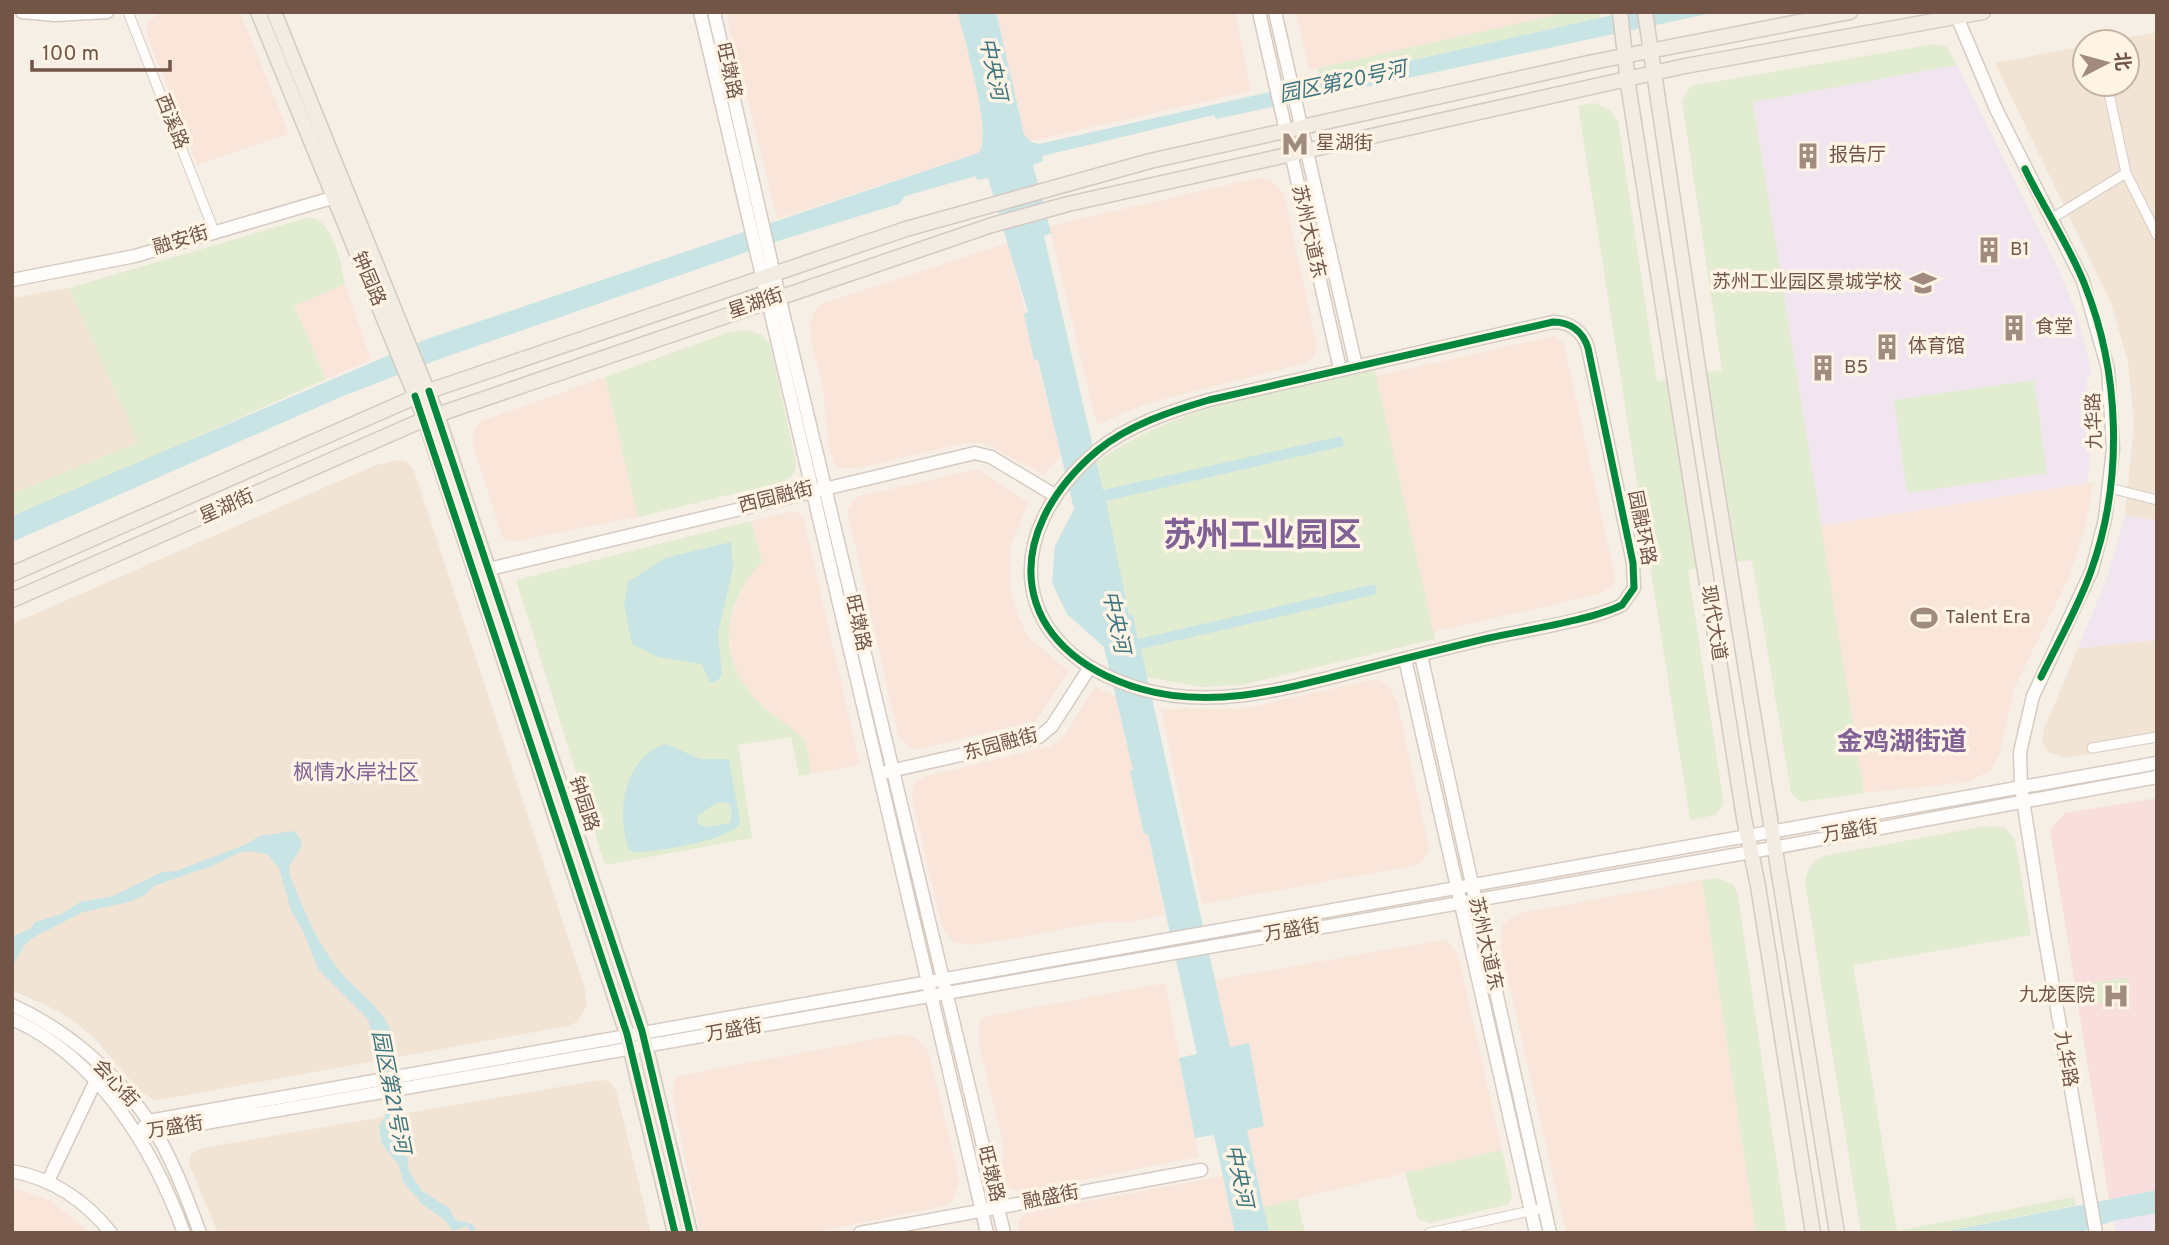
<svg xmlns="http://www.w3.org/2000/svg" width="2169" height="1245" font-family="Overpass,'Noto Sans SC',sans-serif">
	<rect width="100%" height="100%" fill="#f6efe5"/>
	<path fill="#f2e4d5" d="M2157 32V521L2125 515 2134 423 2128 362 2111 303 1995 63 2085 46V84H2127V42H2105Z
		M69 288 138 442 12 494V298Z
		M399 460 407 462 415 473 585 989 587 1006 577 1022 568 1026 154 1101 137 1088 95 1039 76 1023 56 1010 12 990V624L376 465Z
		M2157 640V742L2065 758 2048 752 2042 741 2044 729 2078 648Z
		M600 1080 609 1081 616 1090 651 1233H218L189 1164 191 1154 202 1148Z"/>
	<path fill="#fae5db" d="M161 12H240L289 134 197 165 146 32 149 21Z
		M726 12H1235L1251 91 978 153 777 219Z
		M1296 12H1557V15L1309 70Z
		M1257 178 1270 179 1284 194 1316 342 1315 356 1303 364 1145 404 1097 425 1049 226Z
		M1008 243 1061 455 1045 475 983 443H966L857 468H839L834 464 828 442 823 388 811 341 810 323 815 310 823 303Z
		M345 284 371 360 326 379 294 305Z
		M1554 336 1564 344 1615 577 1614 585 1600 594 1433 632 1376 376Z
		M605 377 638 517 513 542 503 539 472 443 474 430 482 421Z
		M972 470H980L1028 503 1010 548V587L1018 616 1029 638 1069 671 1036 721 914 750 899 738 847 510 857 497Z
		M2093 482 2086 524 2068 579 2014 689 1999 756 1991 770 1968 782 1864 793 1819 526Z
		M795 511 803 516 860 765 811 774 804 742 754 698 738 675 732 656 728 626 745 580 762 561 751 521Z
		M1371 680H1380L1390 687 1398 705 1429 848 1423 861 1412 866 1202 904 1161 709H1242Z
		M1095 687 1115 696 1133 770 1130 771 1144 834H1148L1165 915 1130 922H1103L977 945 954 943 942 927 912 798 914 785 923 777 1050 746 1064 736Z
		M1702 880 1756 1233H1566L1501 949 1502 925 1516 914Z
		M1443 940 1450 943 1458 955 1502 1150 1263 1207 1247 1129 1264 1125 1249 1044 1230 1047 1215 980Z
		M1165 983 1199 1157 1026 1191 1007 1188 1002 1177 1003 1143 978 1041 980 1021 983 1017Z
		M903 1034 918 1039 928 1050 960 1182 952 1201 943 1206 812 1233H701L672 1096 675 1079 682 1075Z
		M1223 1176 1235 1233H1019L1018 1223 1026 1213Z
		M12 1187 51 1201 91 1233H12Z"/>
	<path fill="#f1e5ef" d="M1957 65 2059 270 2078 316 2092 375 2086 376 2093 432 2087 483 1819 526 1753 101Z
		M2125 515 2157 521V640L2078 648 2107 578Z
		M2157 1213V1233H2117L2113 1221Z"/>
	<path fill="#f8dfde" d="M2157 798V1190L2109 1199 2050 830 2065 813Z"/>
	<path fill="#e2ecd0" d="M1557 12H1600V18L1320 80 1318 68 1556 15Z
		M1935 44 1946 46 1957 65 1753 102 1864 793 1800 802 1791 793 1752 560 1737 562 1707 373 1722 370 1682 100 1691 86Z
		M1595 103 1610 110 1618 121 1657 381 1669 380 1698 568 1688 570 1724 804 1715 815 1690 820 1578 106Z
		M310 217C335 222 340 263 345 284L294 306 326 379 119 472 12 516V494L138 442 69 288Z
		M748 330 762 335 770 344 796 462 794 474 785 481 638 517 605 377 730 332Z
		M1375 370 1435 639 1242 685 1201 687 1147 677 1133 615 1129 616 1097 462C1180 403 1277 392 1375 370Z
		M2034 380 2047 473 1907 493 1894 400Z
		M751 521 762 562C717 609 717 667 768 711 779 721 798 729 805 742 809 751 809 764 811 774L799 776 791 737 738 745 752 838 605 865 516 580Z
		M1986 826 2005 828 2015 840 2031 935 1853 965 1897 1231 2074 1197 2076 1205 1938 1233H1861L1805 882C1807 869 1811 862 1823 856Z
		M1716 878 1734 885 1738 896 1787 1233H1756L1702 880Z
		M2127 978 2130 998 2086 1004 2083 984Z
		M1502 1150 1512 1195 1509 1204 1430 1223 1418 1219 1405 1173Z
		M1297 1199 1305 1233H1269L1263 1207Z"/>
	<path fill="#c8e4e5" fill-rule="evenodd" d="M958 12H996L1024 134 1031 142 1039 144 1626 12H1717L1216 119 1214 115 1042 156 1043 161 1033 165 1051 233 1044 236 1103 490 1342 436 1344 446 1106 501 1129 615H1133L1138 639 1375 584 1377 594 1141 649 1230 1047 1249 1043 1264 1126 1247 1130 1269 1233H1235L1214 1135 1195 1138 1179 1058 1197 1054 1148 834H1144L1130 771 1133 770 1104 647 1067 614 1052 583 1055 546 1074 509 1038 360H1034L1024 314 1028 312 988 178 977 180 976 176 905 196 899 204 784 239 437 360 343 396 12 542V516L427 339 978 153C995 139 963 36 958 12Z
		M731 542 733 567 718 633 722 676 714 683 709 681 702 664 658 657 632 644 624 606 628 582 665 558Z
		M666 744 700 759H729L740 823C731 840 654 853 633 852L628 848C616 812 624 756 666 744ZM718 802 727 803 732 809 730 823 708 827 698 824 697 816Z
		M293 831C311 844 296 853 289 867L290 875C303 909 316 941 339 970 356 992 381 1005 391 1032L409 1171 422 1191 449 1208 455 1220 472 1224 478 1233H472L467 1226 453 1231 445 1220 422 1204 404 1183 398 1164 382 1144 379 1126 385 1117 381 1072 368 1019 318 969 304 933 291 910 279 868 267 854 249 851 238 853 212 866 154 886 143 896 129 902 83 912 32 938 24 946 12 967V937L31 928 35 922 62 914 80 902 113 896 162 872 176 871 247 844 259 836Z
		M2157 1190V1213L2113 1221 2078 1233H1938Z"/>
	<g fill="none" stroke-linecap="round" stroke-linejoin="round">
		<g stroke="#d7ccc4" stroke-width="11">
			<path id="street" d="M128 12 214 231
				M2107 84 2126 173 2157 235
				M2051 219 2126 173
				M2110 488 2157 500
				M2092 748 2157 737
				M1429 1233 1544 1208"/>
		</g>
		<g stroke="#d6cbc2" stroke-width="15">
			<path id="secondary" d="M22 12 55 15 107 12
				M700 12 987 1233
				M714 12 779 296 1004 1233
				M1259 12 1340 369
				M1275 12 1356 366
				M1955 12 1996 109 2083 281 2108 369 2113 449 2105 519 2092 570 2033 696 2020 752 2021 787 2043 928 2096 1233
				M12 280 135 256 342 195
				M1553 322C1571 322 1583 332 1588 348L1633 563 1634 588 1622 605C1592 620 1525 630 1489 638 1446 648 1403 659 1360 670 1288 688 1214 710 1141 689 1009 650 997 535 1098 450 1129 425 1171 411 1209 400Z
				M489 569 975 453 991 457 1056 496
				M1421 655 1550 1233
				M1405 659 1536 1233
				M886 772 1039 737 1052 726 1090 667
				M12 1005C65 1029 115 1071 148 1120 170 1153 186 1195 200 1233
				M12 1019C98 1057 153 1148 184 1233
				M137 1135 149 1121 2157 763
				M137 1135 1751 852 2157 777
				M12 1171C53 1179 85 1200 111 1233
				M48 1181 99 1074
				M860 1233 1201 1170"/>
		</g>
		<g stroke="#d5cac3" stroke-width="17">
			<path id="primary" d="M258 12 425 419 627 1034 675 1233
				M274 12 437 415 642 1031 690 1233
				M1620 12 1629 91 1744 818 1758 886 1813 1233
				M1645 12 1709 441 1837 1233
				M12 574 429 391 906 229 1150 161 1593 62 1850 12
				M12 600 425 419 992 225 1068 204 1685 66 1983 12"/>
		</g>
		<use href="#street" stroke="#fefdfb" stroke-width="9"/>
		<use href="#secondary" stroke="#fefdfb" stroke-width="12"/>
		<use href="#primary" stroke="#f2ece2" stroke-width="14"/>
		<g stroke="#fff4e5" stroke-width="11">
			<path id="cycleway" d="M2025 169C2043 207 2068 243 2084 283 2120 371 2124 480 2091 571 2078 608 2058 642 2041 677
				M1553 322C1571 322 1583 332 1588 348L1633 563 1634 588 1622 605C1592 620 1525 630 1489 638 1446 648 1403 659 1360 670 1288 688 1214 710 1141 689 1009 650 997 535 1098 450 1129 425 1171 411 1209 400Z
				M429 391 642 1031 690 1233
				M415 396 627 1034 675 1233"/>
		</g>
		<use href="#cycleway" stroke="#00873e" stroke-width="7"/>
	</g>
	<defs>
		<g id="metro-bare" transform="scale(2.1)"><path d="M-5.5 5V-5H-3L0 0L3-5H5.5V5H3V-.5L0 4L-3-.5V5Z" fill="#a08b7e" stroke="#fff4e5" stroke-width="2.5" paint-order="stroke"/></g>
		<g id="building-bare" transform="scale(2.1)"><path d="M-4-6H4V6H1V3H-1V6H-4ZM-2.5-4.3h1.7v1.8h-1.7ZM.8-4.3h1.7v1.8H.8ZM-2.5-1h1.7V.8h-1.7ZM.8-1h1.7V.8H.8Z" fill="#a08b7e" stroke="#fff4e5" stroke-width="2.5" paint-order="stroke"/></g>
		<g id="school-bare" transform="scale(2.1)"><path d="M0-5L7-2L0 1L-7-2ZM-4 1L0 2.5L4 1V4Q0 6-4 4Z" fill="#a08b7e" stroke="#fff4e5" stroke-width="2.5" paint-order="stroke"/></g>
		<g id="stadium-bare" transform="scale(2.1)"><path d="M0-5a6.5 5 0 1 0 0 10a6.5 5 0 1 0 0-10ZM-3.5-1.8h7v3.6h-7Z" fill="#a08b7e" stroke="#fff4e5" stroke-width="2.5" paint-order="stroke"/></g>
		<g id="hospital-bare" transform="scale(2.1)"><path d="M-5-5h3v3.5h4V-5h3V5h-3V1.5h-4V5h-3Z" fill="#a08b7e" stroke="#fff4e5" stroke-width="2.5" paint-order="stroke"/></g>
	</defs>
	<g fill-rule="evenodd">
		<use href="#metro-bare" x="1295" y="144"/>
		<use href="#building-bare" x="1808" y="156"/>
		<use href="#building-bare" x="1989" y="250"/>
		<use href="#school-bare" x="1923" y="283"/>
		<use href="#building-bare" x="2014" y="328"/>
		<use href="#building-bare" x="1887" y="347"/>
		<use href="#building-bare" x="1823" y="368"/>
		<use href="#stadium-bare" x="1924" y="618"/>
		<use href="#hospital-bare" x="2116" y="996"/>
	</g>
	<g text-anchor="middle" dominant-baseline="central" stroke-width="7" stroke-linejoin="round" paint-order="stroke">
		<g font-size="19" fill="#725547" stroke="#fff4e5">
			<text transform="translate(728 71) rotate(77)">旺墩路</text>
			<text transform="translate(171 122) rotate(68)">西溪路</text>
			<text transform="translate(1308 232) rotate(77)">苏州大道东</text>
			<text transform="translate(181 241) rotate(-17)">融安街</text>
			<text transform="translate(368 279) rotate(67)">钟园路</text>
			<text transform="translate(756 304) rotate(-19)">星湖街</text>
			<text transform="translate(2095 421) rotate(-92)">九华路</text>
			<text transform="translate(776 498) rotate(-14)">西园融街</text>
			<text transform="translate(227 507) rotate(-24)">星湖街</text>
			<text transform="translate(1641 528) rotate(79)">园融环路</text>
			<text transform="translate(857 623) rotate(77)">旺墩路</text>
			<text transform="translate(1713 623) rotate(81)">现代大道</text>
			<text transform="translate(1001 745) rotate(-15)">东园融街</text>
			<text transform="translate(583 804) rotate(72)">钟园路</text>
			<text transform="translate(1850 832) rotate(-10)">万盛街</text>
			<text transform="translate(1292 931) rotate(-10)">万盛街</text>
			<text transform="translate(1485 944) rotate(77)">苏州大道东</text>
			<text transform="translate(734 1031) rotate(-10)">万盛街</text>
			<text transform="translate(2065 1059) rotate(80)">九华路</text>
			<text transform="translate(115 1084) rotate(47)">会心街</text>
			<text transform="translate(175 1128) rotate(-9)">万盛街</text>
			<text transform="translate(990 1174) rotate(76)">旺墩路</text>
			<text transform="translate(1051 1198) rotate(-11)">融盛街</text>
		</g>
		<g font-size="19" fill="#725547" stroke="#fff4e5" text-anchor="start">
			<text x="1316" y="144">星湖街</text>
			<text x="1829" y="156">报告厅</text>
			<text x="2010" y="250">B1</text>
			<text x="1902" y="283" text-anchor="end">苏州工业园区景城学校</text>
			<text x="2035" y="328">食堂</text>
			<text x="1908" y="347">体育馆</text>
			<text x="1844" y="368">B5</text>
			<text x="1945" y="618">Talent Era</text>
			<text x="2095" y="996" text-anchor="end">九龙医院</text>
		</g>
		<g font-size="21" font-style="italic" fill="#3e777f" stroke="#fff4e5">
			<text transform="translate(992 69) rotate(78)">中央河</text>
			<text transform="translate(1343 83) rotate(-12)">园区第20号河</text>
			<text transform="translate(1115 622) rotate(78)">中央河</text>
			<text transform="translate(390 1092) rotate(79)">园区第21号河</text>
			<text transform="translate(1238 1176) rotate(78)">中央河</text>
		</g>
		<g font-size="21" fill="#826296" stroke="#fff4e5">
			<text x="356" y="773">枫情水岸社区</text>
		</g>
		<g font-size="26" font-weight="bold" fill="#826296" stroke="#fff4e5">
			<text x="1902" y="743">金鸡湖街道</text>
		</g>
		<g font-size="33" font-weight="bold" fill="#826296" stroke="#fff4e5">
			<text x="1262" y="538">苏州工业园区</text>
		</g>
	</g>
	<rect width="2169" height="1245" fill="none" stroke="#725547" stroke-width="28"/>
	<g transform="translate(2106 63) rotate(84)"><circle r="33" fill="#fff4e5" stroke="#c7b4a6" stroke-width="2"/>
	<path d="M0-5L12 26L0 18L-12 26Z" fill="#a08b7e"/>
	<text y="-10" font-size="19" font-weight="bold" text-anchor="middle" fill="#725547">北</text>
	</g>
	<path d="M32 60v10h138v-10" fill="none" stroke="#725547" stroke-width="3.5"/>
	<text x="42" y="60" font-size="21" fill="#725547" stroke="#fff4e5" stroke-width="5" paint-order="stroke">100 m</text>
</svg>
